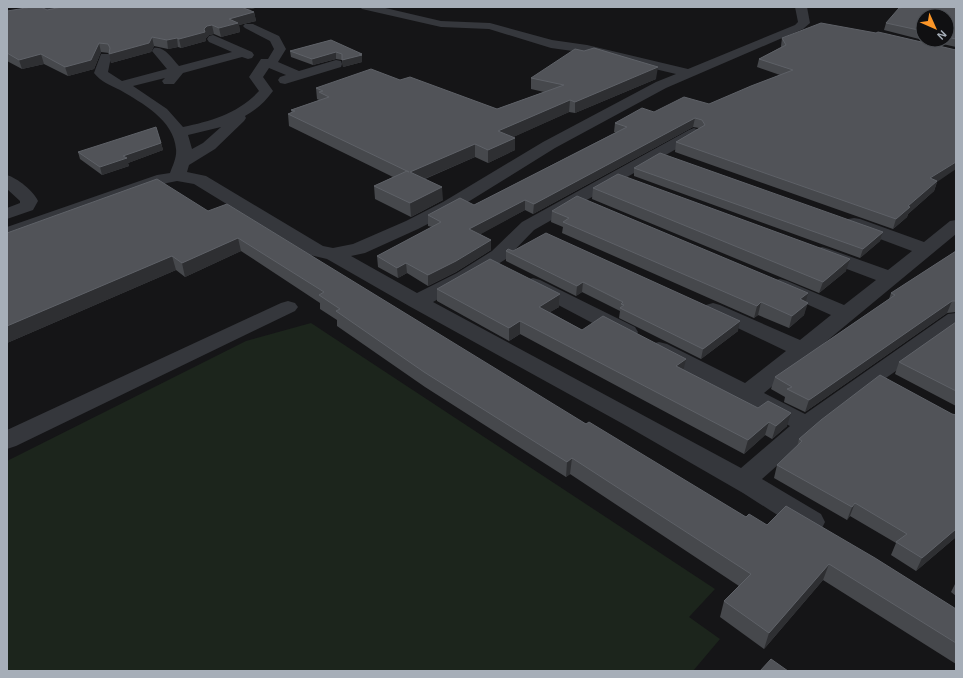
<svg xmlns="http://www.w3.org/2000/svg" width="963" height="678" font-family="Helvetica,sans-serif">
	<rect width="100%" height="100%" fill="#151517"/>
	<path fill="#1c251c" d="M311 323 715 589 689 617 720 639 693 671H7V461L246 341Z"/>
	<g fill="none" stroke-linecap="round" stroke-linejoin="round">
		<path fill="#35373c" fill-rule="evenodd" d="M38 7H63L57 10 7 19V13Z
			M360 7H381L441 21 490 23 552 40 587 45 688 69 795 25 798 22 795 7H807L810 23 803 29 666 88 555 148 455 210 418 229 365 253 351 256 417 293 457 273 492 251 522 222 689 130 694 128 699 130 702 133 699 136 534 230 506 259 471 281 433 302 741 468 790 426 651 354 648 349 651 344 659 342 667 344 745 383 786 351 706 313 702 309 706 305 713 303 720 305 800 340 831 315 773 289 770 285 773 281 780 279 787 281 844 305 876 280 815 257 812 253 815 249 822 247 829 249 888 270 912 251 848 227 845 223 848 219 854 218 860 219 924 242 950 221 956 220V234L764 393 805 414 948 314 956 313V329L883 380 816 431 762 479 821 514 825 522 821 530 811 533 801 530 743 493 625 425 409 306 327 259 310 255 194 184 177 181 167 183 7 239V227L157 175 170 173C173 165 177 157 176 149 174 120 142 103 120 90 110 85 101 82 94 73L101 54H109L111 57 108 72 122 81 167 69 152 51 154 48C165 46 172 59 179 66L232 52 209 42 207 39 209 36 213 35 252 52 254 55 252 58 248 59 242 57 183 73 174 84H164L162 81 165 78 133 86 167 109 183 127C211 121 239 113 259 91L249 77 261 59H268L274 49 270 41 245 28 243 26 245 24H253L279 36 286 49 278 62 299 71 336 60 341 61 342 64 341 67 285 84 280 83 278 80 280 77 286 75 269 68 263 77 273 91C265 102 256 110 245 116L246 118 244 121 215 149 189 165 187 172 206 176 323 246 333 248 353 244 406 221 443 202 543 142 656 82 676 74 587 53 551 48 489 29 441 27 362 9ZM221 127 203 143 192 149 188 135Z
			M7 175C17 178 34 191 38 201L33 210 7 219V208L20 203V201L7 189Z
			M533 278 540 280 635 327 638 332 635 337 627 339 619 337 526 288 523 284 526 280Z
			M288 301 295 303 298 307 295 311 16 446 7 449V430L281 303Z"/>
	</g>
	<path fill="#46484c" d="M62 7H259L247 10 254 12 256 21 239 25 240 32 221 37 214 34 209 35 206 38V41L181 48 178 47 168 49 154 46 151 52 111 63 109 53 101 52 94 69 68 76 44 64 22 69 7 61V11L47 10Z
		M956 7V47L925 40H947V16H923V40L884 30 886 23Z
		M782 38 937 182 934 191 908 214 907 217 893 229 675 152 676 142 699 128 693 127 533 214 525 210 480 234 491 240V250L456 272 428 286 407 273 398 278 378 267 377 256 432 227 428 226V215L474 205 616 132H614L615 123 654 112 709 104 780 75 757 67 759 59 781 47V46Z
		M331 40 362 60V62L343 67 342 60 336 59 313 65 291 57 290 51Z
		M531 78 656 79 575 113 569 112 513 137 515 138V150L488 163 475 157 425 179 443 200 411 217 375 199 374 186 393 177 289 126 288 114 292 113 291 110 319 100 317 99 316 88 400 80 497 109 544 92 531 89Z
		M161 143 163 150 128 163 129 166 102 175 80 159 78 152Z
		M634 168 883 232 880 241 860 258 634 176Z
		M593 188 846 271 819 293 592 199Z
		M208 211 586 424 746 517 767 525 956 609V664L823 580 764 649 720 617 724 601 739 586 570 474 566 477 425 387 337 326V320L320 309V303L241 251 185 277 176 270 7 343V233Z
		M552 211 806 302 804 315 789 328 758 315 754 318 562 233 563 227 551 222Z
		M506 251H513L738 331 701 359 619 318 620 311 582 292 576 296 506 261Z
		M956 251V312L947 313 805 412 784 402 785 397 771 389 775 377 889 299 891 293Z
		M437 289 560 294 559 307 550 312 582 330 684 370 787 426 772 439 765 435 744 454 520 334 509 341 437 301Z
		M956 322V406L895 374 899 362Z
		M952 414 956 415V537L916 571 891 555 896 543 850 516 847 520 774 478 777 465 797 447 799 439Z
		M956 582V596L951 592Z"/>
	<path fill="#2e2f32" d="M239 7H259L246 10Z
		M254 12 256 21 239 25 240 32 221 37 219 28 229 19Z
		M212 25 214 34 209 35 206 38V41L181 48 179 39 204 29 207 26Z
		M152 37 154 46 151 52 111 63 109 54Z
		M177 38 178 47 168 49 167 40Z
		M99 43 101 52 94 69 68 76 65 67Z
		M336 52V59L313 65 312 59Z
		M41 54 44 64 22 69 19 60Z
		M359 54H362V62L343 67 342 60Z
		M658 67 656 79 575 113V102Z
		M570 100 569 112 498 144V131Z
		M695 118 693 127 533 214 534 204Z
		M515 138V150L488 163V150Z
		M161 143 163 150 128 163 129 166 102 175 100 167 123 156Z
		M475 144V157L410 185V172Z
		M956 162V169L937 182 934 191 908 214 907 217 893 229 896 219 908 206 930 178Z
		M442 187 443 200 411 217 410 203Z
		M525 200V210L470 240 469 229Z
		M883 232 880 241 860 258 863 249Z
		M238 238 241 251 185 277 182 263Z
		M491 240V250L456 272 428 286V275Z
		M172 256 176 270 7 343V326Z
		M850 259 846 271 819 293 823 282Z
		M406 263 407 273 398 278 397 268Z
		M583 282 582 292 576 296 577 286Z
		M808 293 805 305 808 303 804 315 789 328 792 316 800 299Z
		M560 294 559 307 538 319 539 307Z
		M952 301 947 313 805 412 809 400Z
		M761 302 758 315 754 318 757 306Z
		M520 321V334L509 341V328Z
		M740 321 738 331 701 359 703 349Z
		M686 359 683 372 676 366Z
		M791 413 787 426 772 439 776 426Z
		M769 422 765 435 744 454 748 440Z
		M572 458 570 474 566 477 567 462Z
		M855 503 850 516 847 520 852 507Z
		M956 529V537L916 571 922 558Z
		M829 564 823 580 764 649 769 633Z"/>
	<path fill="#515358" stroke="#5e6167" d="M32 7H41L47 10 62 7H241L254 12 229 19 238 23 219 28 212 25 207 26 204 29 205 32 179 39 177 38 167 40 152 37 149 43 109 54 110 48 108 44 99 43 91 60 65 67 41 54 19 60 7 53V11Z
		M906 7H956V39L947 37V16H923V31L886 23 899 8Z
		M821 23 876 33 878 32 887 34 956 50V162L930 178 937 181 908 206 910 207 896 219 676 142 705 125 702 120 695 118 534 204 525 200 469 229 491 240 456 261 428 275 406 263 397 268 377 256 441 222 428 215 460 198 474 205 627 127 615 123 642 108 654 112 684 97 709 104 751 86 793 70 759 59 786 45 782 38Z
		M331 40 362 54H359L362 55 342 60V54L336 52 312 59 290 51Z
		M594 48 658 67 575 102 570 100 498 131 515 138 488 150 475 144 410 172 442 187 410 203 374 186 407 171 409 172 288 114 295 111 291 110 329 97 319 92 323 91 316 88 371 69 400 80 410 77 497 109 564 85 531 78 575 49 584 51Z
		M156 127 161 143 123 156 127 158 100 167 78 152Z
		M660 153 883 232 863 249 634 168Z
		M618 174 850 259 823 282 593 188Z
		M157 179 208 211 227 204 586 424 589 422 746 517 749 514 767 525 786 506 875 558 953 607 956 609V643L829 564 769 633 724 601 751 574 572 458 567 462 424 372 336 311 340 309 319 295 324 292 238 238 182 263 172 256 7 326V233Z
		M577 196 808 293 800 299 808 303 792 316 761 302 757 306 563 222 569 218 552 211Z
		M546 233 740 321 703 349 620 308 624 305 621 304 623 302 583 282 577 286 506 251 508 249 513 251Z
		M956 251V301H952L809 400 787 389 792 387 775 377 895 295 891 293Z
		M490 259 560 294 539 307 582 330 603 316 686 359 676 366 758 408 768 401 791 413 776 426 769 422 748 440 520 321 509 328 437 289Z
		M956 322V391L899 362Z
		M880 375 952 414 956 415V529L922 558 896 542 907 534 855 503 852 507 777 465 802 441 799 439 821 420Z
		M771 659 788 671H760Z"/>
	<rect width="963" height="678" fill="none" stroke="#a6aeb8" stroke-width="16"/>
	<g transform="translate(935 28) rotate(135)"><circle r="19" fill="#101012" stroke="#4c4f54"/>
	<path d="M0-3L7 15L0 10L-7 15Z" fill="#fb9628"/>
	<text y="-6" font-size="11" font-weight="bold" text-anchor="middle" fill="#a6aeb8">N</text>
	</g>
</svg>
